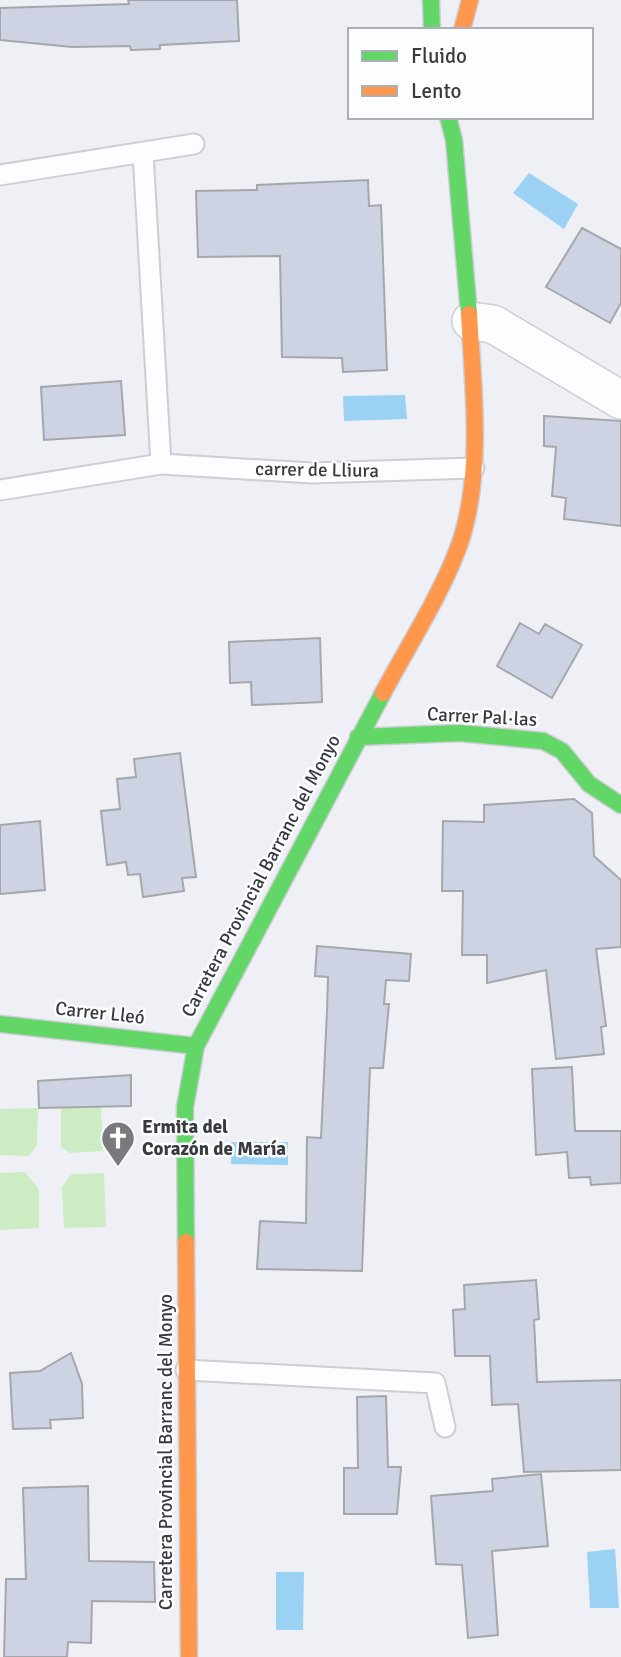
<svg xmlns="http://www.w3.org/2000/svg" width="621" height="1657" font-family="Signika,sans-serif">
	<rect width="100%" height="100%" fill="#eef0f6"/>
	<path fill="#ceecc4" d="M61 1107H101L103 1151 70 1153 61 1147Z
		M38 1108 37 1145 29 1156 0 1155V1109Z
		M25 1172 39 1189V1228L0 1230V1173Z
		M104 1173 106 1227 64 1228 62 1187 71 1174Z"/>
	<path fill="#9bd1f3" d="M529 173 578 204 564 229 513 193Z
		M405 395 407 419 344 421 343 396Z
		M231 1142H288V1165L231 1164Z
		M615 1549 619 1608H590L587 1552Z
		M276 1572H304L303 1630H276Z"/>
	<path fill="#ced3e3" stroke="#a5a7ab" stroke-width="2" d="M128 0H237L239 41 160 45V49L131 50 130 46 72 47 0 40V8L129 4Z
		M368 180 369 206 381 205 387 370 343 372 342 358 282 357 280 256 198 257 196 191 257 190V185Z
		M582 228 621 249V303L610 323 546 287Z
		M121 381 125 435 44 440 41 387Z
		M544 416 621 421V526L564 519 566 498 552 496 556 447 544 446Z
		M520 623 539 634 545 624 582 645 552 698 497 666Z
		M320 638 322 702 252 705 251 682 230 683 229 642Z
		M180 753 196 877 182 878 184 891 143 897 140 874 128 875 126 862 107 865 101 811 120 809 117 779 136 777 134 759Z
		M574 799 592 813 594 856 621 880V947L596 949 606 1026 601 1027 604 1054 556 1059 546 970 487 983V955H462L463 891H442L443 821 484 822V805Z
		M40 821 45 890 0 894V825Z
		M317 946 411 954 409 981 386 980 384 1004H389L383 1068H370L362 1271 257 1269 260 1221 306 1223 307 1137 321 1138 327 1011 328 977 315 976Z
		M572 1067 575 1131H621V1183L591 1185 590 1177 569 1178 567 1152 536 1155 532 1069Z
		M131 1075V1106L39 1108 38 1081Z
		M536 1280 539 1319 534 1320 537 1382 621 1380V1470L524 1472 518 1404 492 1405 490 1356H455L453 1310 465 1309 464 1285Z
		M71 1353 82 1384 83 1418 50 1420 51 1428 13 1429 10 1373 40 1371Z
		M386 1396 388 1467H401L397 1514H344V1468H358L357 1397Z
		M541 1474 548 1546 492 1551 498 1635 468 1638 462 1565 436 1564 431 1496 493 1491 492 1479Z
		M88 1486 89 1561 154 1562 155 1602 92 1601 91 1643 68 1642 67 1657H4L6 1579H26L23 1488Z"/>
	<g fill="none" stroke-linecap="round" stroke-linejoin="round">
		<g stroke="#ccced3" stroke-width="23">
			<path id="lane" d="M143 153 161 464 312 473 474 468
				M0 175 194 144
				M0 490 161 464
				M186 1370 435 1383 445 1427"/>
		</g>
		<g stroke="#ccced3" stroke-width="40">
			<path id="street" d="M471 321 493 324 621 400"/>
		</g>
		<g stroke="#ccced3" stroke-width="19">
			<path id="fast" d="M431 0 432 30
				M448 117 454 140 469 314
				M358 737 460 733 543 741 562 751 589 784 621 805
				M0 1024 196 1046
				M186 1242 185 1107 196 1046 383 693"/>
		</g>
		<g stroke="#ccced3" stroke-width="19">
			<path id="slow" d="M462 30 470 0
				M383 693C409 644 445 589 462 537 483 467 473 386 469 314
				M186 1242 189 1657"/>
		</g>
		<use href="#lane" stroke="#fcfdfe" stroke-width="19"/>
		<use href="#street" stroke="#fcfdfe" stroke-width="37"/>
		<use href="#fast" stroke="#63d668" stroke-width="16"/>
		<use href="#slow" stroke="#ff974d" stroke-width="16"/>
	</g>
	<defs>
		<g id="church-pin" transform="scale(1.75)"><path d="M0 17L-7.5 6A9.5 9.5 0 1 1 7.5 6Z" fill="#787a7e" stroke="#fcfdff"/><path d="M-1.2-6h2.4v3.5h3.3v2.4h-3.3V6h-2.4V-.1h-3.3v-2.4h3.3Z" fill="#fff"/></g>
	</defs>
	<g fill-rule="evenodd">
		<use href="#church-pin" x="118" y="1138"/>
	</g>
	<g text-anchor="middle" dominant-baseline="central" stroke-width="5" stroke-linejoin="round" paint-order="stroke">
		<g font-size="19" fill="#393a3e" stroke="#fcfdff">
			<text transform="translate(317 470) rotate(1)">carrer de Lliura</text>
			<text transform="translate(482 717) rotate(3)">Carrer Pal·las</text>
			<text transform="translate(261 876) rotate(-62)">Carretera Provincial Barranc del Monyo</text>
			<text transform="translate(100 1013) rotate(6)">Carrer Lleó</text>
			<text transform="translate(166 1452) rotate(-90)">Carretera Provincial Barranc del Monyo</text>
		</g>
		<g font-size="19" font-weight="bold" fill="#393a3e" stroke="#fcfdff" text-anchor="start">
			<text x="142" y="1127">Ermita del<tspan x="142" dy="22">Corazón de María</tspan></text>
		</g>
	</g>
	<rect x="348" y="28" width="245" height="91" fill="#fcfdff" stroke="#aeafb2" stroke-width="2"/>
	<rect x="362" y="51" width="35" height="10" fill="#63d668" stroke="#aeafb2" stroke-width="2"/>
	<text x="411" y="63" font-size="21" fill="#393a3e">Fluido</text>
	<rect x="362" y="86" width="35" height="10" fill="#ff974d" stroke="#aeafb2" stroke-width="2"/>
	<text x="411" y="98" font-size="21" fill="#393a3e">Lento</text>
</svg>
